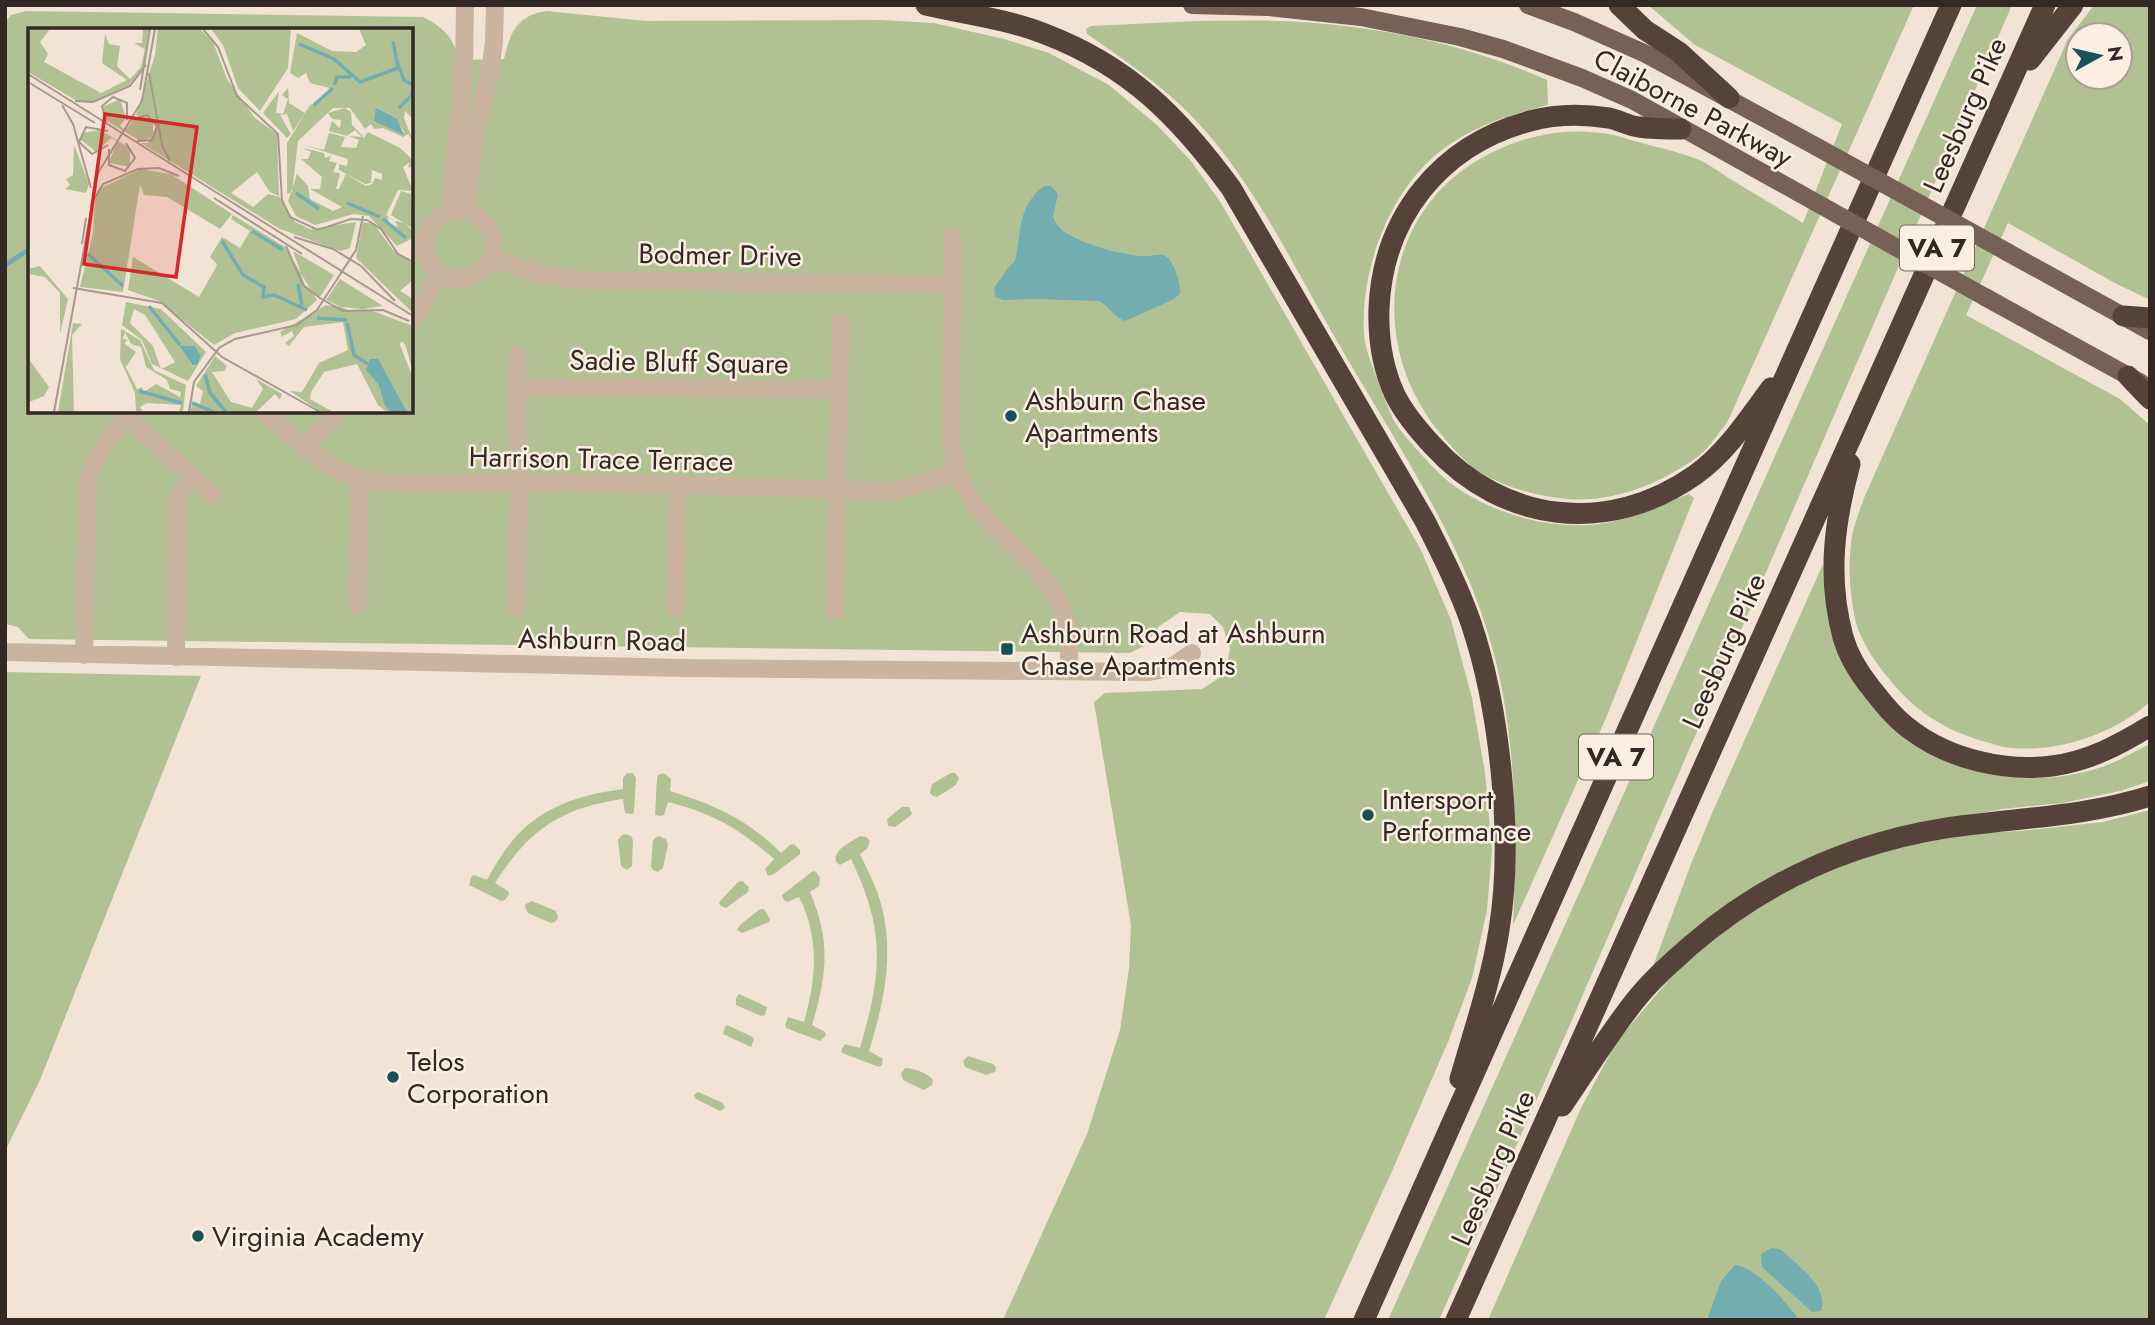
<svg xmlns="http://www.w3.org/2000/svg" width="2155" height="1325" font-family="Jost,sans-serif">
	<rect width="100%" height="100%" fill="#f2e4d4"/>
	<path fill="#b1c194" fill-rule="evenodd" d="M1648 5H1914L1727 423C1718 433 1710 447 1700 455 1663 483 1613 503 1567 499 1537 496 1507 488 1481 473 1465 463 1452 447 1440 433 1364 341 1383 203 1495 151 1529 135 1564 128 1602 133 1614 134 1626 139 1638 142 1656 147 1676 151 1694 158 1707 162 1719 172 1730 179 1755 194 1779 208 1803 223L1842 124 1695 45Z
		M1977 5H2012L1568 1029 1439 1320H1388Z
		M2094 5H2150V300L2113 282 2008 223 1966 315 2120 399 2150 425V702C2113 734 2061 752 2012 748 2003 748 1994 744 1986 742 1943 730 1913 710 1886 675 1874 661 1859 637 1855 619 1850 595 1848 569 1851 544 1852 529 1859 513 1864 498L2068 39ZM2078 35H2120V77H2078Z
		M26 11 423 17C443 27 454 38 459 60L504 59C510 33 517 15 547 11L645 21 882 20 934 23 1004 39 1049 53 1109 85 1158 126 1191 161 1221 203 1421 550 1451 620 1472 698 1485 773 1492 850 1487 910 1472 978 1448 1042 1393 1169 1324 1320H1003L1087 1134 1120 1030 1129 969 1131 925 1094 702 1105 693 1202 689 1225 674 1230 649 1223 627 1210 614 1180 612 1158 627 1146 645 1130 653 29 639 18 627 5 624V22L11 15ZM30 30H411V411H30Z
		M1197 21C1225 21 1254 20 1282 21 1373 25 1465 43 1547 80L1548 105C1511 115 1478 124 1446 147 1418 167 1399 195 1385 225 1370 259 1362 297 1364 334 1365 349 1372 365 1377 379 1382 392 1387 406 1393 419 1400 431 1410 442 1419 452 1429 463 1438 473 1449 482 1487 511 1541 528 1588 525 1625 523 1656 506 1689 494L1694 498 1606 718 1513 925C1517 837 1517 749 1496 662 1468 546 1396 444 1337 341 1295 269 1258 190 1202 127 1169 90 1127 62 1087 34L1086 29 1091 26Z
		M1823 564 1827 606 1833 633 1949 762C2000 782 2059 784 2110 764 2124 758 2137 750 2150 744V781L2120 791 2063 803 2002 809 1945 820 1868 839 1652 969 1691 864 1713 811Z
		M5 672 201 676 40 1080 5 1151Z
		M627 773H633L636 778 634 812 632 814 625 813 623 799C560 808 529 830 495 883L508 891 509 894 505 900 501 901 469 885 471 877 474 875 487 880C518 819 556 798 623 789V778Z
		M664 773 671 779 670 791C715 805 747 819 781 853L790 845 794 844 800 850V854L774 874 768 876 765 869 774 859C739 829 713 813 668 802L664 815 660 816 655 815 657 778 658 775Z
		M951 773H955L959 778 956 785 937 797 933 796 930 793 932 784Z
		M902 807H909L912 814 910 816 895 827 888 826 887 819Z
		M2150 810V1320H1488L1581 1108 1617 1041 1678 969 1722 931 1772 896 1887 847 1954 834 2020 831 2103 822Z
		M625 834 631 836 633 840 632 866 627 870 621 866 618 840 621 836Z
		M658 836 666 839 668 845 663 868 658 872 653 870 651 866 653 840Z
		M860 836 866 837 870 841 867 849 860 854C866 867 873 880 878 894 896 947 885 1000 869 1051L883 1059 882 1065 879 1067 842 1053 841 1050 845 1044 860 1048C882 972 886 932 851 859L840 865 836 862C833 849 850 843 860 836Z
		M813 871 816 872 820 878 819 886 810 892C831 941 827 975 812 1025L825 1032 826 1035 820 1041 786 1028 785 1025 788 1017 804 1022C816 980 820 938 799 897L787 902 783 899 782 895Z
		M742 881 749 887 748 892 726 908 721 906 719 903 721 900 738 882Z
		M532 901 556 911 558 918 555 922 551 923 528 913 525 907 526 904Z
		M760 909H764L770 919 769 922 742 933 737 930 740 925Z
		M739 994 767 1007 765 1015 761 1016 736 1005V998Z
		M727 1025 753 1037 754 1040 751 1047 723 1034 725 1027Z
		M968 1056 993 1064 996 1067 995 1072 986 1075 965 1067 963 1061Z
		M905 1068C914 1068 928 1073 933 1080L932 1085 924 1090 903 1080 901 1074Z
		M698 1092 723 1103 725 1108 720 1111 696 1099 694 1095Z"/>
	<path fill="#72adb0" d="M1044 186H1051L1058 194 1053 217C1055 222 1058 227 1063 231 1082 244 1118 254 1141 256 1148 257 1156 254 1163 255 1174 258 1181 284 1180 294L1172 300 1125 321C1115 318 1109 306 1099 301L1033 299 1003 300 995 297 994 288 1008 268 1015 261C1022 231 1017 207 1044 186Z
		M1771 1248 1780 1249C1797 1265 1829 1286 1821 1311L1812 1312 1762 1267 1761 1254Z
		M1735 1265C1756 1267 1787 1303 1799 1320H1707L1721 1281Z"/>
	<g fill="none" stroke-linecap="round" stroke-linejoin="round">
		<path stroke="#72adb0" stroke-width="5" d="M5 265 30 249"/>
		<path stroke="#cab4a0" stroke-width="18" d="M425 245a34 34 0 1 1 68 0a34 34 0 1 1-68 0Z
			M450 212 464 70 465 5
			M467 212 475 132 490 71 494 42 495 5
			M953 238 951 444C955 461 958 476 966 490 990 536 1044 562 1063 612 1070 630 1068 652 1070 671
			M491 257C520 270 547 276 578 280L951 284
			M411 323 440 274
			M517 387 840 390
			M264 411C296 440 328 474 372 482L677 485 896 491 958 473
			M127 418 213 495
			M305 448 338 411
			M358 605 359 480
			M517 607 519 483 517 387 518 355
			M676 609 677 485
			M834 612 841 322
			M5 652 683 668 1149 672 1170 668 1192 653
			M84 655 88 481C95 452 113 433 133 411
			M176 657 177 504 181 492 193 477"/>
		<path stroke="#776054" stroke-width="18" d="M1192 5 1269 7 1361 17 1460 37 1503 49 1582 78 1632 100 1799 193
			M1528 5 1574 22 1646 54 1817 147
			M2007 252 2150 331
			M1985 297 2141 383"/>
		<path stroke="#55433a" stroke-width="21" d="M926 5C965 14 1007 19 1045 34 1129 66 1179 117 1231 188L1425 521C1442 555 1459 588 1471 623 1500 709 1514 840 1499 930 1491 981 1474 1030 1460 1079
			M1619 5 1645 30 1679 52 1729 98
			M2030 60 2073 5
			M1681 129C1667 129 1653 129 1639 127 1629 126 1619 120 1609 118 1583 114 1556 114 1530 121 1441 145 1383 216 1379 308 1378 338 1382 367 1395 395 1404 413 1419 431 1433 446 1503 523 1608 536 1695 475 1726 453 1748 419 1771 388
			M2123 316 2150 318
			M2128 376 2150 399
			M1850 464C1834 523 1827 578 1843 637 1848 655 1859 673 1871 688 1883 703 1895 719 1911 730 1949 759 2005 772 2052 766 2089 761 2119 745 2150 726
			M1562 1106C1586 1071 1608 1035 1634 1002 1650 981 1671 963 1690 946 1764 882 1851 843 1946 828 2014 818 2084 817 2150 796
			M1364 1320 1951 5
			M1456 1320 2045 5"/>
		<path stroke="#776054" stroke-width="18" d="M1817 147 2007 252
			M1799 193 1985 297"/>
	</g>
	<g fill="#185157" stroke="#faefe0" stroke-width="2.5">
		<circle cx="1011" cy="416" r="7"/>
		<rect x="1000" y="642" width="14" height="14" rx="3.5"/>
		<circle cx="1368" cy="815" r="7"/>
		<circle cx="393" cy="1077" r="7"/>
		<circle cx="198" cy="1236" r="7"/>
	</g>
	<g text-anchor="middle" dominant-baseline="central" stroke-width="5" stroke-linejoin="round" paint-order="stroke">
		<g fill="#faefe0" stroke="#6f645c" stroke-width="2">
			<rect x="1900" y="225.5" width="74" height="45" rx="5"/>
			<rect x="1579" y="734.5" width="74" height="45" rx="5"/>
		</g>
		<g font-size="26" font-weight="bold" fill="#332924">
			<text x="1937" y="248">VA 7</text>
			<text x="1616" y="757">VA 7</text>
		</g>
		<g font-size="28" fill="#332924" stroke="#faefe0">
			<text transform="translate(1693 108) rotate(28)">Claiborne Parkway</text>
			<text transform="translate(1965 115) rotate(-66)">Leesburg Pike</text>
			<text transform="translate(720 255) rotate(1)">Bodmer Drive</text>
			<text transform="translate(679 362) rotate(1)">Sadie Bluff Square</text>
			<text transform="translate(601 459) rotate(1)">Harrison Trace Terrace</text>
			<text transform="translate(602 640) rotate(1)">Ashburn Road</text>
			<text transform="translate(1724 651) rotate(-66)">Leesburg Pike</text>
			<text transform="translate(1493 1168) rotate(-66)">Leesburg Pike</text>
		</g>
		<g font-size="28" fill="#332924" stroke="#faefe0" text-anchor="start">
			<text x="1025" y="400">Ashburn Chase<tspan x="1025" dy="32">Apartments</tspan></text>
			<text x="1021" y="633">Ashburn Road at Ashburn<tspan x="1021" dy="32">Chase Apartments</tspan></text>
			<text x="1382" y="799">Intersport<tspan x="1382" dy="32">Performance</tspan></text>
			<text x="407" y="1061">Telos<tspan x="407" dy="32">Corporation</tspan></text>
			<text x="212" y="1236">Virginia Academy</text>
		</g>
	</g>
	<g transform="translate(28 28)">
		<rect width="385" height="385" fill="#f2e4d4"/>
		<path d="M0 1H22L12 14 20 26 16 34 73 65 99 52 74 35 77 6 81 16 92 18 89 38 102 51 113 39 117 21 106 15H114L115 1H121L115 42 101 57 66 73H49L0 44ZM130 1H172L185 14 199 51 227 90 249 106 251 168 242 164 229 144 203 165 225 179 240 166 252 169 267 194 282 201 328 194 322 220 313 223 252 201 113 115H120L130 97 108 87 127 27ZM183 1H263L260 40 232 83 210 60 195 17ZM331 1H385V91L377 83 376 90 385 113 380 106 375 109 355 100 346 101 343 96 337 101 322 80H305L270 113 264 164 259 166V115L282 77 295 72 301 60 282 55 278 45 270 50 262 45 269 5 304 23 328 24 338 17ZM349 79 367 90 377 105 346 93ZM260 60 261 75 277 85 265 103 259 86 252 87 263 106 259 110 235 85 251 63 248 85 255 86 260 71 254 67ZM92 71 98 90 92 98 97 102 107 90 125 92V109L112 113 79 93 74 79ZM317 80 323 84 324 97 335 108V111L340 104 372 120 385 132V140L380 139 382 134 375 139 385 163 370 162 358 187 365 192 359 189 362 196 370 199 367 193 376 195 385 203V210L369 218 341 188 326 186 287 197 268 188 260 173 269 146 280 158 282 171 305 183 314 179 282 161H311L318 146 338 158 344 156 347 150 354 152V146L344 142 343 155 337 156 311 142V136L319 138 320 131 276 117 296 122 301 105 317 109 313 119 328 120 331 112 321 108 334 109 327 102 319 108 301 103 304 93 312 100 313 92 304 91 300 85ZM72 102 102 120V139L81 135 89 113 83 110 68 124 52 111 54 105ZM46 117 61 156 58 165 37 161 42 157 38 151 45 147ZM275 120 296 125 297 130 303 128 301 133 309 135 305 144 312 145 308 161H292L294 149 273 131H280L283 124ZM113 141 143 146 204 186 192 201 139 169 116 167 112 157 95 264 52 259 65 205 67 172 73 160ZM373 163 383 166 385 201 363 187ZM205 187 257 219 289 272 268 291 207 305 186 317 131 273 100 262 105 229 171 269 187 241 189 236 182 229 194 209 212 220 222 203 203 191ZM335 194 346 196 365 222 385 236V252L372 263 385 271V285L328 230ZM265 223 306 247 292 269 277 257ZM12 238 40 271 32 306V265L17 249 0 246V241ZM312 251 355 278 322 283 298 272ZM98 274 133 281 178 324 160 353 124 336 114 312 94 297ZM106 281 117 287 147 334 133 341 125 318 102 295ZM152 317 167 318 173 328 171 335 165 339ZM298 277 342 282 385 298V344L377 316 373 313 372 317 385 350V384H359L350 377 329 336 296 344 283 364 282 371 305 384H293L262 363 274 364 291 335 320 322 315 294 276 299 261 318 257 315 266 308 264 303 254 309 252 304ZM45 295 54 296 44 307 46 384H30ZM93 301 112 312 126 342 158 357 155 384H151L153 377 119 375 112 379 115 384H108L107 365 92 331ZM97 304 103 316 113 319 118 339 139 352 142 361 153 364 152 369 128 356 116 364 114 359 109 361 98 339 108 324 96 315 100 312 95 311ZM187 328 199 338 196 343 184 344 203 374 224 380 235 361 228 351 254 366 252 372 247 366 228 384H162L165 373 172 376 175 363 168 358ZM0 330 21 359 16 368 1 374 0 380Z" fill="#b1c194" fill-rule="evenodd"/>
		<path d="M348 79 369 91 376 107 346 93ZM151 317 167 318 173 328 170 336 165 338ZM342 331H350L379 384H363L357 378 351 357 338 342Z" fill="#72adb0"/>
		<path fill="none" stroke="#72adb0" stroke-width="3.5" d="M271 16 306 31 332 54 370 40 365 13M369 33 376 52 385 57M306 57 309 49H323M286 77 305 60M371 80 384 67 385 59M268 165 291 181M319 175 352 189M355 191 378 210M224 203 255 222M194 213 215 247 236 259 235 269 246 267 279 282M60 226 95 258M270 256 274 277M121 278 152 317M289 290 319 292M319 295 326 327 340 336M177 346 182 365 198 384M111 363 154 375M164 375 186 384"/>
		<path fill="none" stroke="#a6998e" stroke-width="2" d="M175 1 190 19 209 68 250 106 254 172 262 189 290 202 323 191 339 192 353 201 370 226 385 234M121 45 134 117 142 133M0 46 385 288M0 54 67 95M112 62 122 1M47 73 65 74 102 58 118 37M34 77 45 96 63 160M103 92 119 87 129 98 124 112 109 113M78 94 74 78 85 69 99 75V92M80 103 58 99 51 114 64 126 80 117M81 121V137L97 143 107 130 98 115M186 170 274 226M65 173 75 156 110 141 131 140 151 148M266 209 305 221 333 238 367 273M54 216 58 190M258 218 275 257 292 270 315 283 355 282 381 293M45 260 134 275 194 329 292 384M26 384 70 145 114 73 127 1M161 384 166 354 191 320 207 311 269 297 289 282 328 222 335 188"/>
		<path fill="#d62828" fill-opacity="0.15" stroke="#d62828" stroke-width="3.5" d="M77 86 169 99 148 249 56 236Z"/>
		<rect width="385" height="385" fill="none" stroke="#332924" stroke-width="3.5"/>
	</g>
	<rect width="2155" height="1325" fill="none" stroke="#332924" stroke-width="14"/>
	<g transform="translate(2099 56) rotate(82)"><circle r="33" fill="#faefe0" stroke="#aaa095" stroke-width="2"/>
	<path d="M0-5L12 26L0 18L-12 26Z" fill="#185157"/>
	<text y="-10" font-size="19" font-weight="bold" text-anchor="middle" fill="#332924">N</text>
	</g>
</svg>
